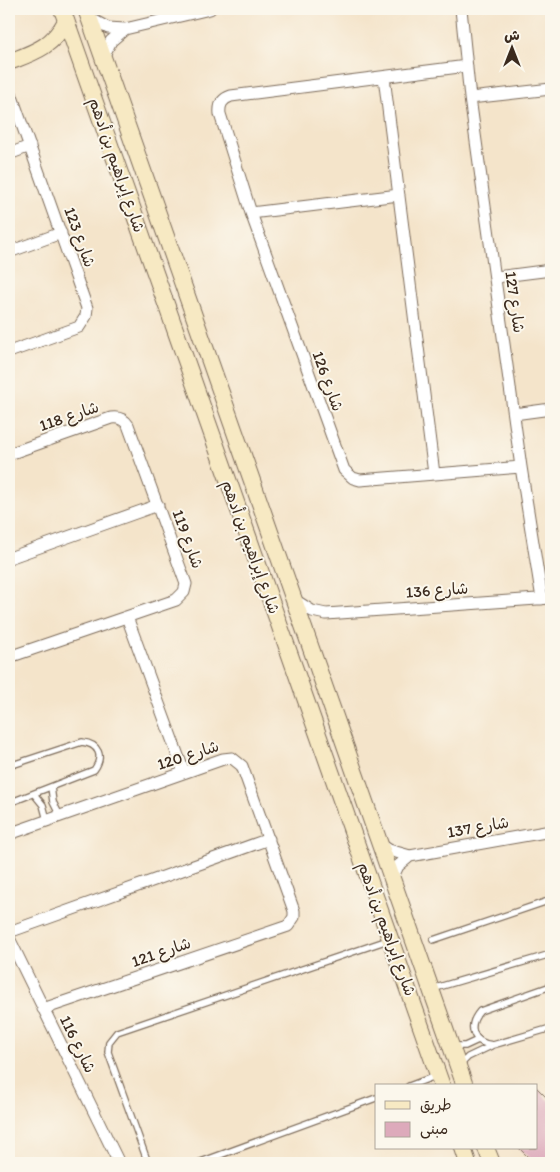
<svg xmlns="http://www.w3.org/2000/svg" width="560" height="1172" font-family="Itim,'Playpen Sans Arabic',sans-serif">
	<rect width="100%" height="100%" fill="#fbf7ec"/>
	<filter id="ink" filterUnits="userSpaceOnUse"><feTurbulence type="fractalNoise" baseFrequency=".02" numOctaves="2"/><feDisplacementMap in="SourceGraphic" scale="10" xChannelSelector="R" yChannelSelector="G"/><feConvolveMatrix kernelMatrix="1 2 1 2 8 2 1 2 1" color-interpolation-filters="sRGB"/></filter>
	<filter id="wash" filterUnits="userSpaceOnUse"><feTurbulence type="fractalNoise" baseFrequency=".0096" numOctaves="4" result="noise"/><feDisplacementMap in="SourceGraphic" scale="20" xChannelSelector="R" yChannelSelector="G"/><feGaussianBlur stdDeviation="1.12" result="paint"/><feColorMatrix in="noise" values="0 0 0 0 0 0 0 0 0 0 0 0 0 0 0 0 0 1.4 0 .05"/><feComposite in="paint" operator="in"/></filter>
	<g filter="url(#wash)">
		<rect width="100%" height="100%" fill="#f4e4ca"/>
		<g id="blocks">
			<path fill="#dab" d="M536 1087 551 1102V1163H534L519 1148H536Z"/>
		</g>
	</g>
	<g filter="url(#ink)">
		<use href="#blocks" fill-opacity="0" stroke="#7c6b5a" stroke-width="1"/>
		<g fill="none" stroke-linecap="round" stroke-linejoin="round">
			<g stroke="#7c6b5a" stroke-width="8">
				<path id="lane" d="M9 766 82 742C99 744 104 756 94 770L9 803
					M51 787 53 802 60 816
					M34 794 43 805 47 820
					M433 940 551 900
					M551 986 480 1011C467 1026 472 1043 493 1045L551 1028
					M432 989 551 954
					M454 1046H465L478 1040
					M461 1064 468 1057 491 1046
					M409 1086 438 1075
					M148 1163 108 1052 109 1042 117 1032 388 940
					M198 1163 376 1098"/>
			</g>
			<g stroke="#7c6b5a" stroke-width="13">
				<path id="street" d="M461 9 470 98 521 467 542 599
					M89 15 93 20 108 28 125 29 210 9
					M103 57 111 41 125 29
					M467 66 231 96C222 99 219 105 220 114L251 213 344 470 353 478 360 480 521 467
					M384 77 434 474
					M9 88 87 308 86 316 79 327 9 352
					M470 98 551 89
					M9 154 30 146
					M251 213 399 195
					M9 252 61 233
					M496 277 551 270
					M514 414 551 409
					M9 454 111 418C118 417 124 419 128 425L186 584 184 592 176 600 9 657
					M9 558 158 505
					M295 600 312 611 326 614 551 598
					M127 617 184 772
					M9 834 223 759 232 758 242 766 294 911V917L288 926 43 1009
					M380 844 389 850 410 856 551 831
					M392 879 398 866 410 856
					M9 932 269 839
					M9 938 119 1163"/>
			</g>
			<g stroke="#7c6b5a" stroke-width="18">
				<path id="secondary" d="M62 9 442 1086
					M86 9 465 1086
					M9 62C35 52 52 47 66 21
					M463 1148 468 1163
					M486 1148 492 1163"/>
			</g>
			<use href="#lane" stroke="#fff" stroke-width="5.5"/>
			<use href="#street" stroke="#fff" stroke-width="11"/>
			<use href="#secondary" stroke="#f7e9c3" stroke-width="16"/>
		</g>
	</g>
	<g text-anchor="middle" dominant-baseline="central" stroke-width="4" stroke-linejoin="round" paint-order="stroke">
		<g font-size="16" fill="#3b2a1e" stroke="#fbf7ec">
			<text transform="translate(117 165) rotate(71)">شارع إبراهيم بن أدهم</text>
			<text transform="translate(80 237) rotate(70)">شارع 123</text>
			<text transform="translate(515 302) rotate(82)">شارع 127</text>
			<text transform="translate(328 381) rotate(70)">شارع 126</text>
			<text transform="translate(69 416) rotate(-19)">شارع 118</text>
			<text transform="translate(188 539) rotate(70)">شارع 119</text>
			<text transform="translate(251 547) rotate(70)">شارع إبراهيم بن أدهم</text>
			<text transform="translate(437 590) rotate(-4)">شارع 136</text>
			<text transform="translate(188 755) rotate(-18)">شارع 120</text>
			<text transform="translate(478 827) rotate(-10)">شارع 137</text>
			<text transform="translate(387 929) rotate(70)">شارع إبراهيم بن أدهم</text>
			<text transform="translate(161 952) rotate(-19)">شارع 121</text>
			<text transform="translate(78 1044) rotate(64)">شارع 116</text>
		</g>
	</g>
	<rect width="560" height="1172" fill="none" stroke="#fbf7ec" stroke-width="30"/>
	<rect x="375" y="1084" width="162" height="65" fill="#fbf7ec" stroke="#aea59a"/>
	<rect x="385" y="1101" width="25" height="8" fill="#f7e9c3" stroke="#aea59a"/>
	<text x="420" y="1110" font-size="15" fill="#3b2a1e">طريق</text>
	<rect x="385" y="1122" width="25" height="15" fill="#ddaabb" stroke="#aea59a"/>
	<text x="420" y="1134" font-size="15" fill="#3b2a1e">مبنى</text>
	<g transform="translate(512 48)" stroke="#fbf7ec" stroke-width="4" paint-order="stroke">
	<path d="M0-4L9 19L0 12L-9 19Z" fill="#3b2a1e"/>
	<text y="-8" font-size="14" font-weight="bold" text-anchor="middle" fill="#3b2a1e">ش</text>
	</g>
</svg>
